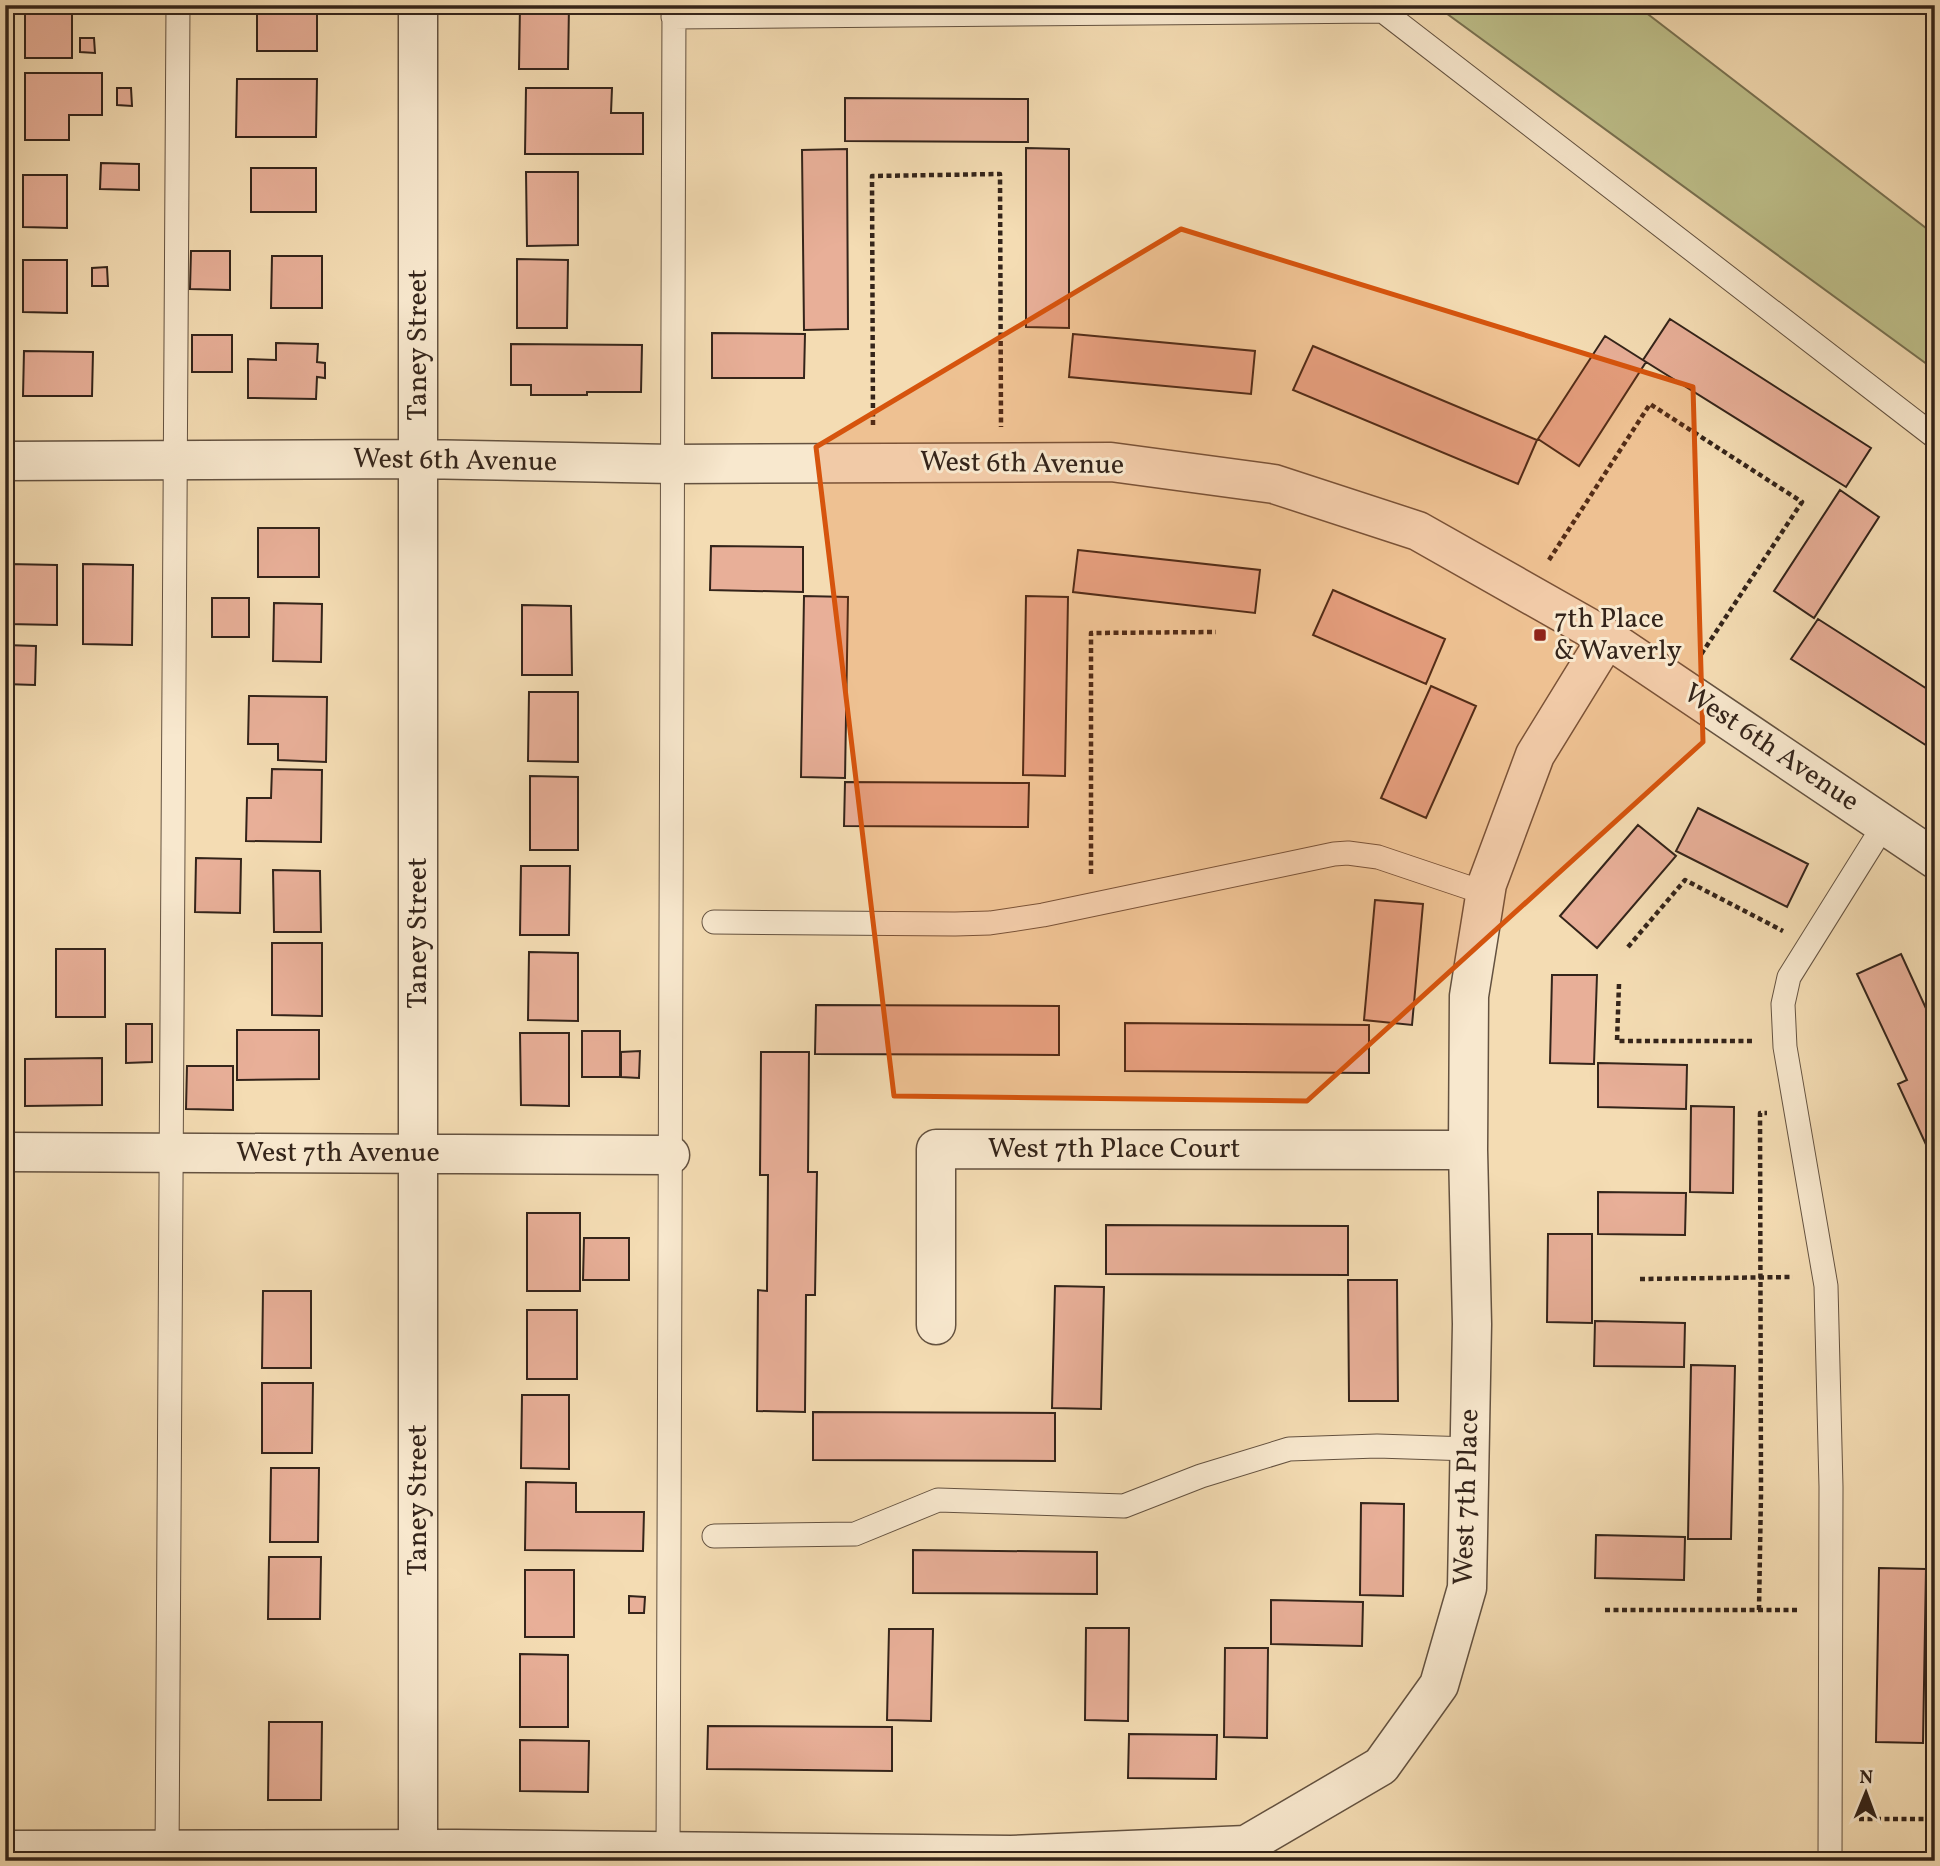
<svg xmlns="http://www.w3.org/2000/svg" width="1940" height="1866" font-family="Vollkorn,serif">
	<rect width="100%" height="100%" fill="#f4dcb3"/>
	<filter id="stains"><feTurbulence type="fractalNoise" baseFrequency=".00286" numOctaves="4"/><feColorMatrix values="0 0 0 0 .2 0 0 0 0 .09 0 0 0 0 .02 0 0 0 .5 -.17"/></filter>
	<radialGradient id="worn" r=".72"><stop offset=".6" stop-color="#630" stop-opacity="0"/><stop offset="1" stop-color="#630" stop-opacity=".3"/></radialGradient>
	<path fill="#bec08b" stroke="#797252" stroke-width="2" d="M1435 5H1636L1935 235V370Z"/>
	<path fill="#e8af98" stroke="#34241a" stroke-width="2" d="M257 5H317V51H257Z
		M520 5H569L568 69H519Z
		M25 7 72 8V58H25Z
		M80 38H94L95 53 80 52Z
		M25 73H102V115H69V140H25Z
		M237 79H317L316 137H236Z
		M117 88H131L132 106 117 105Z
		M526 88H612L611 113H643V154H525Z
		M845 98 1028 99V142L845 141Z
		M1026 148 1069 149V328L1026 327Z
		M847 149 848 329 804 330 802 150Z
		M101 163 139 164V190L100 189Z
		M251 168H316V212H251Z
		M526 172H578V245L527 246Z
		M23 175H67V228L23 227Z
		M191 251H230V290L190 289Z
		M272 256H322V308H271Z
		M517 259 568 260 567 328H517Z
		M23 260H67V313L23 312Z
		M107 267 108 286H92V268Z
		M1670 319 1871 448 1846 487 1643 360Z
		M712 333 805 334 804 378H712Z
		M1073 334 1255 351 1251 394 1069 377Z
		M192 335H232V372H192Z
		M1605 336 1646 362 1579 466 1538 439Z
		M276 343 318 344 317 362 325 363V378L317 377 316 399 248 398V359L276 360Z
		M511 344 642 345 641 392H587V395H531V385H511Z
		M1313 346 1537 440 1518 484 1293 390Z
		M24 351 93 352 92 396H23Z
		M1840 490 1879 517 1814 618 1774 591Z
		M258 528H319V577H258Z
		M711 546 803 547V592L710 590Z
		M1078 550 1260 570 1255 613 1073 592Z
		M9 564 57 565V625L8 624Z
		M83 564 133 565 132 645 83 644Z
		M1333 590 1445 639 1426 684 1313 635Z
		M804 596 848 597 845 778 801 777Z
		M1026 596 1068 597 1065 776 1023 775Z
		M212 598H249V637H212Z
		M274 603 322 604 321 662 273 661Z
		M522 605 571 606 572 675H522Z
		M1818 619 1935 694V751L1791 659Z
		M5 645 36 646 35 685 5 684Z
		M1431 686 1476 706 1426 818 1381 798Z
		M529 692H578V762L528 761Z
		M249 696 327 697 326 762 278 760V744H248Z
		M272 769 322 770 321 842 246 841 247 798H271Z
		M530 776 578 777V850H530Z
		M845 782 1029 783 1028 827 844 826Z
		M1698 808 1808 864 1787 907 1676 851Z
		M1638 825 1676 856 1597 948 1560 916Z
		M196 858 241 859 240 913 195 912Z
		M521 866H570L569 935H520Z
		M273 870 320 871 321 932H274Z
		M1375 900 1423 904 1412 1025 1364 1020Z
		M272 943H322V1016L272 1015Z
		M56 949H105V1017H56Z
		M529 952 578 953V1021L528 1020Z
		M1901 954 1935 1028V1164L1898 1084 1907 1080 1857 974Z
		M1552 975H1597L1594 1064 1550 1063Z
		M816 1005 1059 1006V1055L815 1054Z
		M1125 1023 1369 1025V1073L1125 1071Z
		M126 1024H152V1062L126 1063Z
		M237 1030H319V1079L237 1080Z
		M582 1031H620V1077H582Z
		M520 1033H569V1106L521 1105Z
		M640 1051 639 1078 621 1077V1052Z
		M761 1052H809L808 1172H817L815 1295H806L805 1412 757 1411 758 1290 767 1291 768 1175H760Z
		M102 1058V1105L25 1106V1059Z
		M1598 1063 1687 1065 1686 1109 1598 1107Z
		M187 1066H233V1110L186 1109Z
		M1691 1106 1734 1107 1733 1193 1690 1192Z
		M1598 1192 1686 1193 1685 1235 1598 1234Z
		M527 1213H580V1291H527Z
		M1106 1225 1348 1226V1275L1106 1274Z
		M1548 1234H1592V1323L1547 1322Z
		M584 1238H629V1280H583Z
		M1348 1280H1397L1398 1401H1349Z
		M1055 1286 1104 1287 1101 1409 1052 1408Z
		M263 1291H311V1368H262Z
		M527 1310H577V1379H527Z
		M1595 1321 1685 1323 1684 1367 1594 1366Z
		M1691 1365 1735 1366 1731 1539H1688Z
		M262 1383H313L312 1453H262Z
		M522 1395H569V1469L521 1468Z
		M813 1412 1055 1413V1461L813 1460Z
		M271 1468H319L318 1542H270Z
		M526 1482 576 1483V1512H644L643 1551 525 1550Z
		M1361 1503 1404 1504 1403 1596 1360 1595Z
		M1927 1521 1935 1522V1564H1926Z
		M1596 1535 1685 1537 1684 1580 1595 1578Z
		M913 1550 1097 1552V1594L913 1593Z
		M269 1557H321L320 1619H268Z
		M1879 1568 1926 1569 1923 1743 1876 1742Z
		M525 1570H574V1637H525Z
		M629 1596 645 1597 644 1613H629Z
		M1271 1600 1363 1602 1362 1646 1271 1644Z
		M1086 1628H1129L1128 1721 1085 1720Z
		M889 1629H933L931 1721 887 1720Z
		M1225 1648H1268L1267 1738 1224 1737Z
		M520 1654 568 1655V1727H520Z
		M269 1722H322L321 1800H268Z
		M708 1726 892 1727V1771L707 1769Z
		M1129 1734 1217 1735 1216 1779 1128 1778Z
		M520 1740 589 1741 588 1792 520 1791Z
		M1926 1747H1935V1791H1926Z"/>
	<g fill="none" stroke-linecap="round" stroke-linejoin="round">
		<g stroke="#645240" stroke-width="25">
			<path id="lane" d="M1375 5 1935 437
				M673 17 1382 11
				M714 922 955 924 990 923 1043 915 1334 854 1348 853 1378 857 1485 893
				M714 1536 855 1534 938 1500 1124 1506 1201 1476 1289 1449 1377 1446 1470 1449
				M167 1861 178 5
				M668 1861 674 5
				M1830 1861 1831 1487 1826 1286 1785 1047 1783 1004 1789 977 1884 825"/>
		</g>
		<g stroke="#645240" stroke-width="41">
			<path id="street" d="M5 461 418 459 672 464 1111 462 1274 484 1418 531 1607 638 1935 859
				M5 1152 670 1155
				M936 1325V1149L1468 1150
				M5 1850 456 1849 1011 1855 1246 1845 1381 1766 1439 1685 1467 1588 1472 1324 1468 1150 1469 996 1487 884 1535 755 1607 638
				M418 1861V5"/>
		</g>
		<path stroke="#34241a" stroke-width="4.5" stroke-dasharray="5 3.5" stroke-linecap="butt" d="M873 425 872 176 1000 174 1001 427
			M1549 560 1650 404 1802 502 1700 656
			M1091 874V633L1216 632
			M1628 947 1685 880 1783 931
			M1619 984 1617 1041H1754
			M1640 1279 1793 1277
			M1605 1610H1800
			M1759 1610 1761 1493 1760 1113H1767
			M1859 1819H1935"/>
		<use href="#lane" stroke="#f8e8ce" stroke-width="23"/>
		<use href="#street" stroke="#f8e8ce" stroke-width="38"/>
	</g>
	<path fill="#d6540d" fill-opacity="0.2" stroke="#d6540d" stroke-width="5" stroke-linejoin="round" d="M1181 229 1693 387 1703 742 1307 1101 894 1096 816 447Z"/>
	<rect fill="#8f2418" stroke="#f8e8ce" stroke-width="2.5" x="1533" y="628" width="14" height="14" rx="3.5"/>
	<g text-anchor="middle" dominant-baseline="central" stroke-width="6" stroke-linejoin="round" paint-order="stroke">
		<g font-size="28" fill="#34241a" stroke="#f8e8ce">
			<text transform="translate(418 345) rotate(-90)">Taney Street</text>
			<text transform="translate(455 461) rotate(1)">West 6th Avenue</text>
			<text transform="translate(1022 464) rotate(1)">West 6th Avenue</text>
			<text transform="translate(1771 748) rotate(34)">West 6th Avenue</text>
			<text transform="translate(418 933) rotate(-90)">Taney Street</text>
			<text x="1114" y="1149">West 7th Place Court</text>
			<text x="338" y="1153">West 7th Avenue</text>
			<text transform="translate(1467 1497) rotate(-88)">West 7th Place</text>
			<text transform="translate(418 1500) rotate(-90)">Taney Street</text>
		</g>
		<g font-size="28" fill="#34241a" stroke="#f8e8ce" text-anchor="start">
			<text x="1554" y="619">7th Place<tspan x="1554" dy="32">&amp; Waverly</tspan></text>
		</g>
	</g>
	<rect width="1940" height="1866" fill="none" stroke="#f4dcb3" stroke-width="28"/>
	<rect x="7" y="7" width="1926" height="1852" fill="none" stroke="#34241a" stroke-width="3.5"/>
	<rect x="14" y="14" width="1912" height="1838" fill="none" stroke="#34241a" stroke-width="2"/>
	<g transform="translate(1866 1793) rotate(1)" stroke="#f8e8ce" stroke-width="5" paint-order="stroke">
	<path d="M0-5L12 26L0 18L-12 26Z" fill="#34241a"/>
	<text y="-10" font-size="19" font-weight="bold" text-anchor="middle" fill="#34241a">N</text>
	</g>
	<rect width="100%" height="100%" filter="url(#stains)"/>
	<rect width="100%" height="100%" fill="url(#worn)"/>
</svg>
